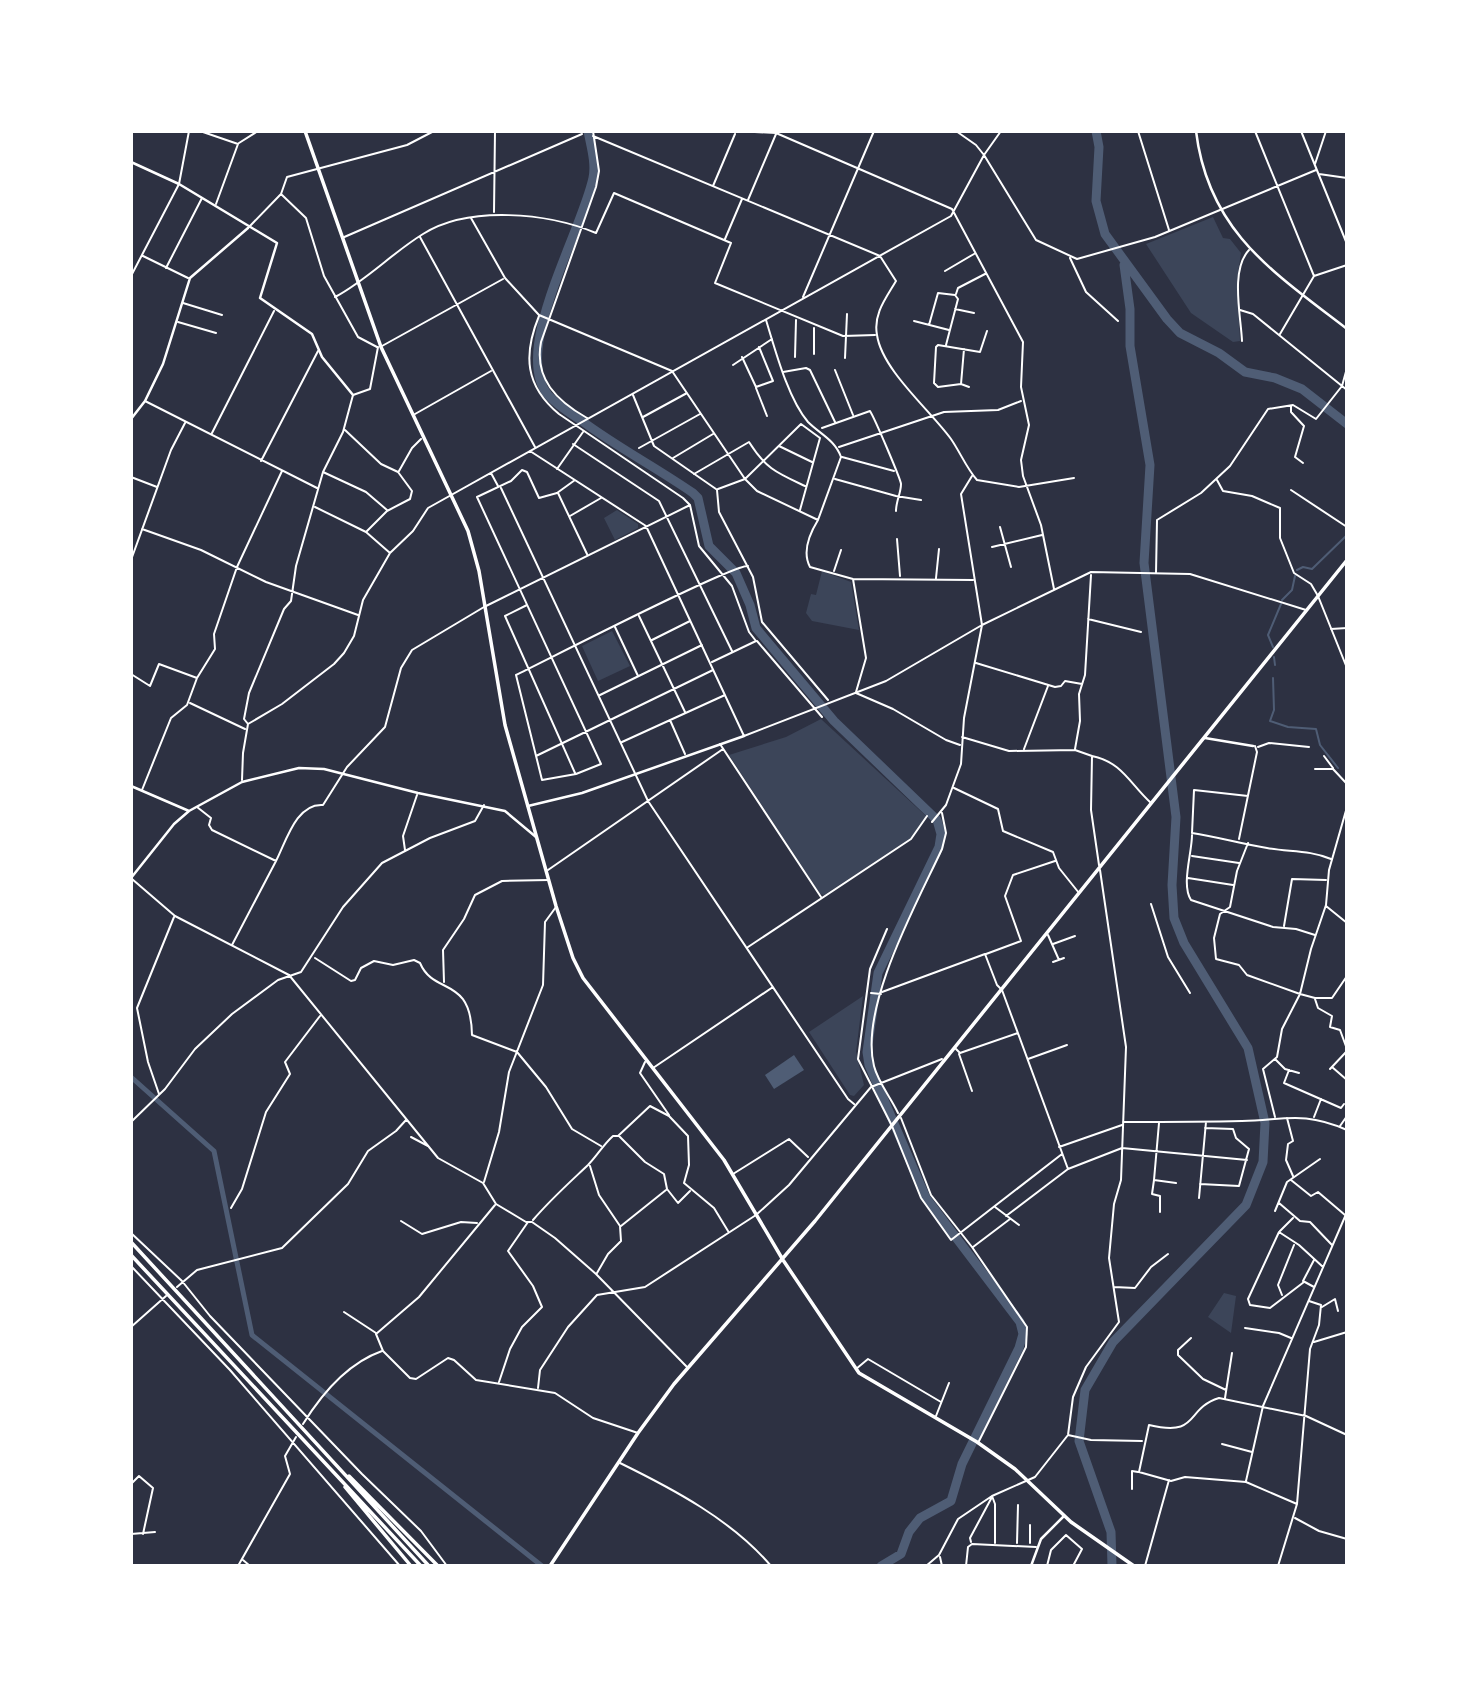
<svg xmlns="http://www.w3.org/2000/svg" width="1478" height="1697" font-family="Inter,sans-serif">
	<rect width="100%" height="100%" fill="#2d3142"/>
	<path fill="#3c4559" d="M1213 217 1223 238 1230 239 1241 253 1237 281 1240 341 1233 342 1191 313 1146 244Z
		M617 510 638 524V528L615 540 604 518Z
		M822 571 851 582 859 630 812 621 806 613 811 594 816 595Z
		M612 631 630 666 598 681 582 646Z
		M821 719 926 816 911 838 824 895 820 894 729 755 786 737Z
		M863 996 856 1052 864 1085 854 1096 850 1095 809 1032Z
		M1224 1293 1236 1296 1231 1333 1208 1317Z"/>
	<path fill="#4f5d75" d="M794 1055 804 1070 774 1089 765 1075Z"/>
	<g fill="none" stroke-linecap="round" stroke-linejoin="round">
		<path stroke="#4f5d75" stroke-width="2" d="M1297 570 1303 567 1312 569 1347 535
			M1282 600 1292 590 1295 576
			M1273 647 1268 635 1281 604
			M1274 657 1275 665
			M1273 678 1274 710 1270 721 1288 727 1316 729 1320 745 1338 768"/>
		<path stroke="#4f5d75" stroke-width="5" d="M131 1077 214 1151 252 1335 542 1566"/>
		<path stroke="#4f5d75" stroke-width="9" d="M588 131C591 147 596 163 593 178 582 231 511 351 548 395 558 406 570 413 582 421 617 447 657 468 693 493L698 498 709 546 736 573 750 605 756 628 834 721 937 820 941 834 939 847 878 973 867 1052 869 1065 926 1198 1020 1322 1023 1334 1019 1348 962 1464 951 1501 920 1518 909 1532 901 1554 881 1566
			M1096 131 1099 147 1096 201 1105 234 1167 319 1180 333 1219 353 1245 372 1275 378 1302 389 1347 424
			M1112 1566 1111 1532 1079 1441 1085 1390 1113 1342 1246 1205 1263 1162 1265 1123 1248 1048 1184 943 1174 918 1172 885 1176 817 1144 563 1150 465 1130 346V309L1124 265"/>
		<path stroke="#fff" stroke-width="2" d="M200 131 238 144 216 204
			M736 131 776 133 952 209 1023 342 1021 387 1029 425 1021 460 1023 476 1041 525 1054 589
			M956 131 976 145 984 155 1036 240 1077 259 1155 237 1316 170
			M1138 131 1169 230
			M1255 131 1314 276
			M1301 131 1347 244
			M593 136 880 256 896 281C886 298 873 314 877 335 882 370 930 410 951 439 960 452 967 469 977 480L1019 487 1074 478
			M239 143 258 131
			M1315 164 1326 131
			M1319 174 1347 178
			M713 186 735 134
			M281 194 306 218 324 276 358 337 377 347
			M748 200 776 134
			M494 212 495 131
			M471 218 505 278 539 315 672 371 745 479 757 491 818 520C810 533 802 552 810 567L853 579 973 580
			M249 227 281 194 287 177 407 145 434 131
			M420 237 535 447
			M342 238 582 134
			M725 239 742 199
			M143 256 188 278
			M1070 258 1086 292 1118 321
			M166 268 202 198
			M945 271 974 254
			M131 276 179 184 189 131
			M956 294 958 288 985 274
			M335 297C367 280 392 253 423 234 469 205 548 213 596 233L614 193 731 243 715 283 843 336 875 335
			M803 297 874 131
			M183 303 222 315
			M955 309 974 313
			M1240 310 1253 314 1347 390
			M539 316C523 355 525 386 559 414L683 498 690 505 699 546 732 586 749 632 756 641 712 662
			M766 320C775 349 788 399 808 422 820 434 835 440 841 457L818 520
			M914 321 949 330
			M178 322 216 333
			M929 325 938 293 955 295 958 299 946 345
			M814 328V354
			M1280 334 1314 276 1347 265
			M1242 341C1241 316 1230 270 1249 250
			M382 346 503 279
			M964 349 961 384 969 387
			M742 357 756 387 773 381 759 347
			M795 357 796 320
			M845 358 847 314
			M733 365 772 339
			M835 370 853 415
			M783 372 806 368 810 370 835 422
			M961 384 938 387 934 383 936 347 938 345 980 352 987 331
			M756 388 767 416
			M633 395 654 446 716 489
			M145 401 317 488
			M1291 406V412L1304 426 1295 457 1303 463
			M415 414 491 371
			M643 417 687 393
			M587 418C557 401 534 379 541 342L596 187 599 171 593 131
			M822 428 870 411C875 419 901 480 901 484 901 493 896 501 896 511
			M345 430 381 464 398 472 412 491 410 499 387 511 366 532
			M212 433 274 311
			M573 444 659 501 732 651
			M779 446 812 462
			M839 447 944 412 998 410 1021 401
			M639 448 700 414
			M530 451 646 526 744 736 886 681 982 625 1091 572 1190 574 1306 610
			M842 457 894 471
			M673 458 713 434
			M261 461 318 351
			M557 469 583 432
			M399 471 412 448 421 439
			M323 472 366 492 387 510
			M491 473 498 486
			M694 474 749 442C766 469 777 473 805 486
			M131 477 157 487
			M835 479 896 496 921 500
			M575 480 557 493 539 498 527 472 522 470 511 481 477 497C518 586 559 675 601 764L576 774 542 780 516 675C545 661 733 564 748 566
			M1217 480 1223 491 1252 496 1280 508V538L1294 573 1311 584 1318 596 1347 668
			M501 488 648 801 848 1099 854 1104
			M718 489 745 479 801 424 820 438 800 510
			M717 490 719 512 753 577 762 622 828 700
			M1291 490 1347 527
			M558 493 587 554
			M315 507 366 532 390 553
			M570 516 601 498
			M1000 527 1011 567
			M142 529 201 550 266 582 358 615
			M897 539 900 576
			M992 547 1042 535
			M131 560 171 450 185 423
			M834 571 841 550
			M1156 573 1157 520 1201 493 1230 466 1268 409 1293 405 1316 419 1342 386 1347 368
			M936 578 939 549
			M853 579 866 658 856 692
			M527 605 505 616 575 773
			M639 616 685 712
			M1088 619 1141 632
			M615 627 638 676
			M1331 629 1347 628
			M652 640 690 621
			M757 641 822 717
			M976 663 1055 687 1061 686 1065 681 1082 684
			M131 674 150 686 159 664 197 678 215 649 214 634 237 567 282 471
			M856 693 893 709 946 740 960 745
			M600 695 702 645
			M190 703 245 729
			M670 720 685 754
			M248 724 244 719 249 693 284 609 291 601 296 566 323 472 343 432 353 395 370 389 378 347
			M962 737 1009 751 1075 750 1092 756 1091 810 1099 865
			M622 742 725 695
			M720 744 821 897
			M1258 747 1269 743 1309 747
			M1024 749 1048 686
			M1075 749 1080 721 1079 694 1085 675 1091 575
			M536 756 713 670
			M1092 756C1122 762 1130 784 1151 803
			M1324 756 1333 768
			M1315 769H1333L1347 784
			M242 780 243 753 248 724 282 704 334 664 344 653 354 636 363 600 390 553 413 531 428 508 951 216 984 155 1001 131
			M954 788 998 809 1003 831 1053 852 1059 868 1079 893
			M142 790 171 718 187 705 197 678
			M1248 796 1194 790 1192 833C1218 837 1242 844 1267 848 1289 852 1310 850 1331 859
			M197 807 211 818 209 825 212 830 276 861 232 945
			M932 822 946 805 961 764 964 718 982 625 961 494 972 476
			M1192 835C1192 853 1181 885 1191 900L1273 927 1296 929 1315 935
			M1239 839 1257 752 1255 746
			M1248 843 1237 871 1230 907 1220 914 1214 938 1216 959 1239 965 1247 975 1300 994 1315 998H1332L1347 976
			M405 850 403 836 417 795
			M1192 856 1239 863
			M276 861C286 842 296 803 323 805L347 767 385 727 401 668 412 650 484 607 690 505
			M548 870 723 749
			M1188 878 1233 885
			M132 879 175 916 289 975 438 1158 483 1183 496 1204 526 1222H532L555 1238 596 1274 687 1367
			M1151 904 1168 957 1190 993
			M1326 906 1347 923
			M1284 926 1292 879 1326 880
			M887 929 870 969 858 1059 892 1126 921 1198 951 1240 1062 1154
			M1048 935 1059 960
			M1053 944 1075 936
			M748 947 911 839 927 816
			M986 954 1021 941 1005 896 1013 875 1055 861
			M315 958 351 981 355 980 361 968 374 961 393 965 414 960 420 963C434 996 471 975 472 1035L517 1052 546 1087 572 1129 601 1146
			M1053 962 1064 958
			M444 982 443 950 464 919 475 895 502 881 549 880
			M882 992 985 954 997 985 1002 990 1068 1169
			M871 993 881 994
			M1315 999 1318 1008 1332 1016 1330 1027 1340 1030 1347 1049
			M956 1049 960 1053 1018 1033
			M959 1054 972 1091
			M1028 1059 1067 1045
			M1275 1059 1285 1069 1299 1073
			M645 1062 640 1073 669 1115
			M1332 1067 1347 1080
			M653 1068 773 987
			M1330 1069 1347 1051
			M1289 1070 1284 1083 1341 1108 1344 1104
			M159 1094 148 1062 137 1008 174 917
			M898 1113C891 1098 878 1082 874 1066 859 1007 917 903 942 849L946 833 942 813
			M1275 1117 1263 1069 1277 1057 1282 1029 1300 994 1311 949 1326 905 1329 870 1347 807
			M1314 1117 1321 1099
			M901 1118 931 1195 972 1247 1027 1327 1026 1347 979 1441
			M1287 1118 1293 1141 1288 1144 1286 1160 1293 1176
			M131 1122 165 1089 195 1049 232 1014 278 980 301 972 343 907 382 863 430 838 475 821 484 805
			M1123 1122C1163 1122 1202 1122 1242 1121 1286 1120 1303 1111 1347 1130
			M1159 1123 1154 1180 1176 1183
			M1340 1126 1347 1116
			M619 1136 645 1162 664 1174 667 1189 678 1203 690 1191
			M411 1137 428 1146
			M1059 1147 1122 1125
			M590 1166 599 1195 620 1226 621 1241 608 1254 597 1273
			M733 1174 789 1139 808 1157
			M1154 1180 1152 1194 1160 1196V1212
			M1291 1180 1311 1196 1318 1192 1345 1215
			M484 1182 499 1132 509 1072 543 985 545 922 556 907
			M1200 1184 1239 1186 1249 1149 1236 1138 1233 1129 1205 1128
			M1199 1198 1206 1122
			M1279 1203 1300 1221 1310 1222 1332 1245
			M495 1205 419 1297 376 1334 383 1351 410 1378 416 1379 448 1358 454 1360 476 1380 555 1393 593 1418 638 1433
			M995 1207 1019 1225
			M231 1208 242 1189 266 1112 290 1074 285 1062 320 1016
			M1275 1211 1287 1182 1320 1159
			M1006 1216 1068 1169 1122 1148 1247 1160
			M533 1220C550 1200 569 1183 588 1165 597 1156 603 1145 613 1136H618L650 1106 669 1116 688 1136 689 1165 684 1183 714 1208 728 1231
			M401 1221 422 1234 461 1222 477 1223
			M621 1226 666 1190
			M1280 1231 1293 1218
			M131 1233 182 1281 210 1316 362 1474 421 1531 447 1566
			M973 1247 1010 1219
			M1314 1260 1303 1281 1314 1287
			M131 1266 230 1370 400 1566
			M1304 1282 1270 1308 1250 1305 1248 1299 1279 1232 1299 1245 1323 1267
			M177 1287 197 1270 282 1248 348 1184 368 1151 396 1131 406 1120
			M1114 1287 1135 1288 1151 1267 1168 1254
			M1282 1295 1278 1285 1294 1245
			M1322 1307 1335 1299 1338 1311
			M344 1312 376 1333
			M131 1327 166 1296
			M1245 1328 1279 1333 1291 1338
			M1191 1338 1178 1350V1355L1203 1379 1226 1390
			M1314 1342 1347 1332
			M856 1369 868 1359 941 1402
			M499 1382 510 1349 522 1327 542 1307 533 1286 508 1251 528 1222
			M538 1388 540 1370 568 1327 597 1295 645 1287 756 1215 789 1185 871 1087 942 1059
			M1225 1398 1232 1353
			M936 1416 949 1383
			M303 1424C321 1395 348 1363 382 1351
			M1068 1435 1091 1440 1142 1441
			M1222 1444 1252 1452
			M620 1463C673 1489 732 1520 771 1566
			M1246 1481 1263 1406 1347 1212
			M131 1484 139 1476 153 1488 143 1534
			M1132 1489V1471L1138 1472
			M992 1496 995 1504V1543
			M1297 1504 1246 1482 1185 1477 1171 1481 1139 1472 1149 1425C1201 1437 1184 1409 1219 1398L1306 1416 1347 1435
			M1295 1518 1319 1531 1347 1539
			M131 1534 155 1532
			M971 1542 970 1538 992 1497
			M1017 1543 1018 1505
			M1030 1543V1525
			M940 1557 942 1566
			M243 1560 250 1566
			M238 1566 290 1474 285 1456 296 1437
			M926 1566 939 1555 958 1519 992 1496 1035 1477 1068 1435 1073 1397 1086 1367 1119 1322 1109 1258 1114 1204 1121 1180 1126 1047 1100 870
			M966 1566 968 1547 972 1544 1036 1547
			M1047 1566 1051 1550 1066 1535 1082 1549 1073 1566
			M1145 1566 1169 1480
			M1278 1566 1297 1504 1310 1349 1319 1325 1321 1305 1309 1301"/>
		<path stroke="#fff" stroke-width="2.5" d="M1196 131C1208 231 1273 272 1347 329
			M131 162 179 184 277 243 260 298 312 334 322 357 353 395
			M131 419 145 401 163 364 190 278 248 228
			M1205 738 1253 746
			M131 786 189 811
			M528 806 582 793 744 736
			M131 878 174 824 189 811 242 782 299 768 324 769 418 793 505 811 536 837
			M1031 1566 1041 1539 1064 1516"/>
		<path stroke="#fff" stroke-width="3.5" d="M305 131 381 347 468 531 479 571 505 725 556 906 573 958 583 978 724 1160 783 1260 859 1373 977 1442 1015 1469 1071 1522 1134 1566
			M550 1566 638 1433 674 1384 815 1221 1347 560"/>
		<path stroke="#fff" stroke-width="3.5" d="M131 1242 429 1566
			M131 1255 421 1566
			M349 1476 438 1566
			M345 1487 411 1566"/>
	</g>
	<rect width="1478" height="1697" fill="none" stroke="#ffffff" stroke-width="266"/>
</svg>
